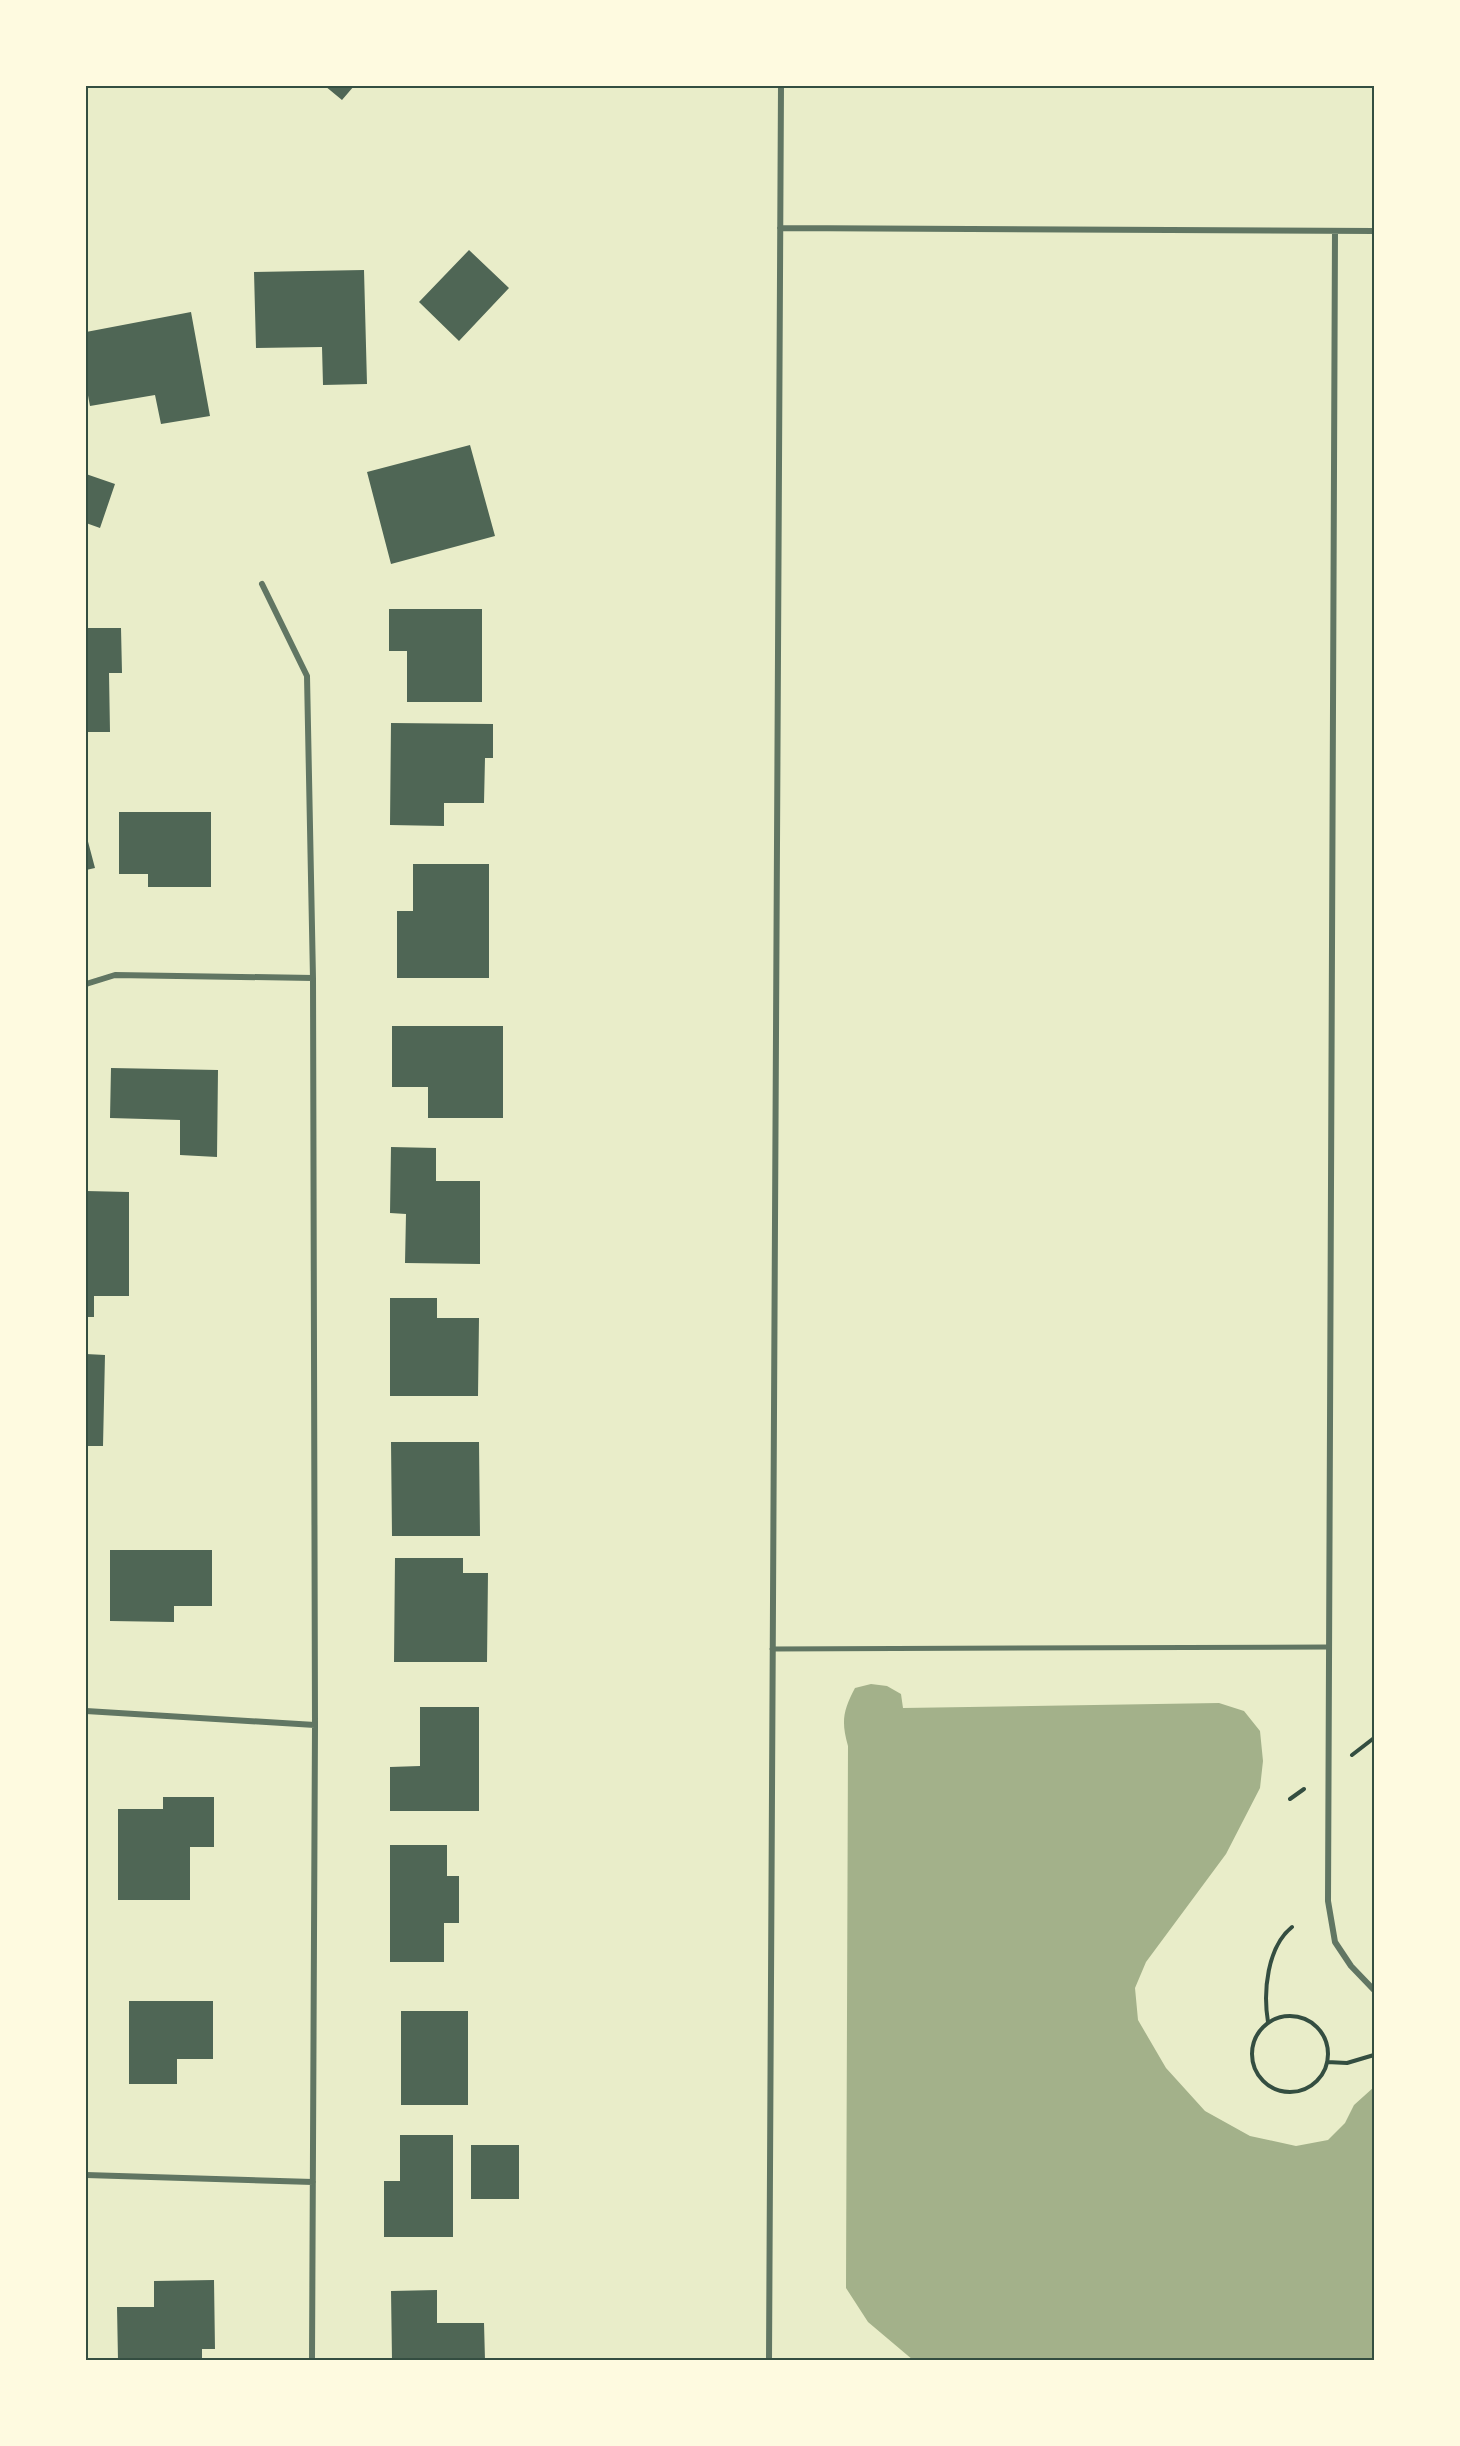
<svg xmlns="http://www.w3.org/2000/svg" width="1460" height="2446" font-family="'Golos Text',sans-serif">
	<rect width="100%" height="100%" fill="#e9edc9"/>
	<path fill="#a3b18a" d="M871 1684 887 1686 901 1694 903 1708 1219 1703 1244 1711 1260 1731 1263 1761 1260 1788 1226 1854 1146 1962 1135 1988 1138 2020 1166 2068 1205 2111 1250 2136 1296 2146 1328 2140 1345 2123 1354 2105 1374 2087V2360H913L868 2322 846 2288 848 1746C841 1721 843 1711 855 1688Z"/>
	<path fill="#4f6655" d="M325 86H354L342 100Z
		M469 250 509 288 459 341 419 302Z
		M364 270 367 384 323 385 322 347 256 348 254 272Z
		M191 312 210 416 161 424 155 395 90 406 86 385V332Z
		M470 445 495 536 391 564 367 472Z
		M86 474 115 484 100 528 86 523Z
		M389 609H482V702H407V651H389Z
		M86 628H121L122 673H109L110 732H86Z
		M391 723 493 724V758H485L484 803H444V826L390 825Z
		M119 812H211V887H148V874H119Z
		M86 834 95 868 86 870Z
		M413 864H489V978H397V911H413Z
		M392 1026H503V1118H428V1087H392Z
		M111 1068 218 1070 217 1157 180 1155V1120L110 1118Z
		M391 1147 436 1148V1181H480V1264L405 1263 406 1214 390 1213Z
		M86 1191 129 1192V1296H94V1317H86Z
		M390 1298H437V1318H479L478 1396H390Z
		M86 1354 105 1355 103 1446H86Z
		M391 1442H479L480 1536H392Z
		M110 1550H212V1606H174V1622L110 1621Z
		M395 1558H463V1573H488L487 1662H394Z
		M420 1707H479V1811H390V1767L420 1766Z
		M163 1797H214V1847H190V1900H118V1809H163Z
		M390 1845H447V1876H459V1923H444V1962H390Z
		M129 2001H213V2059H177V2084H129Z
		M401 2011H468V2105H401Z
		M400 2135H453V2237H384V2181H400Z
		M471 2145H519V2199H471Z
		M214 2280 215 2349H202V2360H118L117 2307H154V2281Z
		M437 2290V2323H484L485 2360H392L391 2291Z"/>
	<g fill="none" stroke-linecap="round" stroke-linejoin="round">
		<path stroke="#344e41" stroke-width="4" d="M1352 1755 1374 1738
			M1290 1799 1304 1789
			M1252 2054a38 38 0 1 1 76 0a38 38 0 1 1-76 0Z
			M1268 2022C1263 1992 1267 1947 1292 1927
			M1327 2062 1347 2063 1374 2055"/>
		<path stroke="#617663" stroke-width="5" d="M772 1649 1329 1647"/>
		<path stroke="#617663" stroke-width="6" d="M780 228 1374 231
			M1335 231 1328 1901 1335 1942 1351 1966 1374 1990
			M262 584 307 676 313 978 315 1725 312 2360
			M86 984 115 975 313 978
			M86 1711 315 1725
			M86 2175 313 2182
			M769 2360 781 86"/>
	</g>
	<rect width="1460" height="2446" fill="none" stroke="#fefae0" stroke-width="174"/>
	<rect x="87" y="87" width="1286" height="2272" fill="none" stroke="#344e41" stroke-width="2"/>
</svg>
